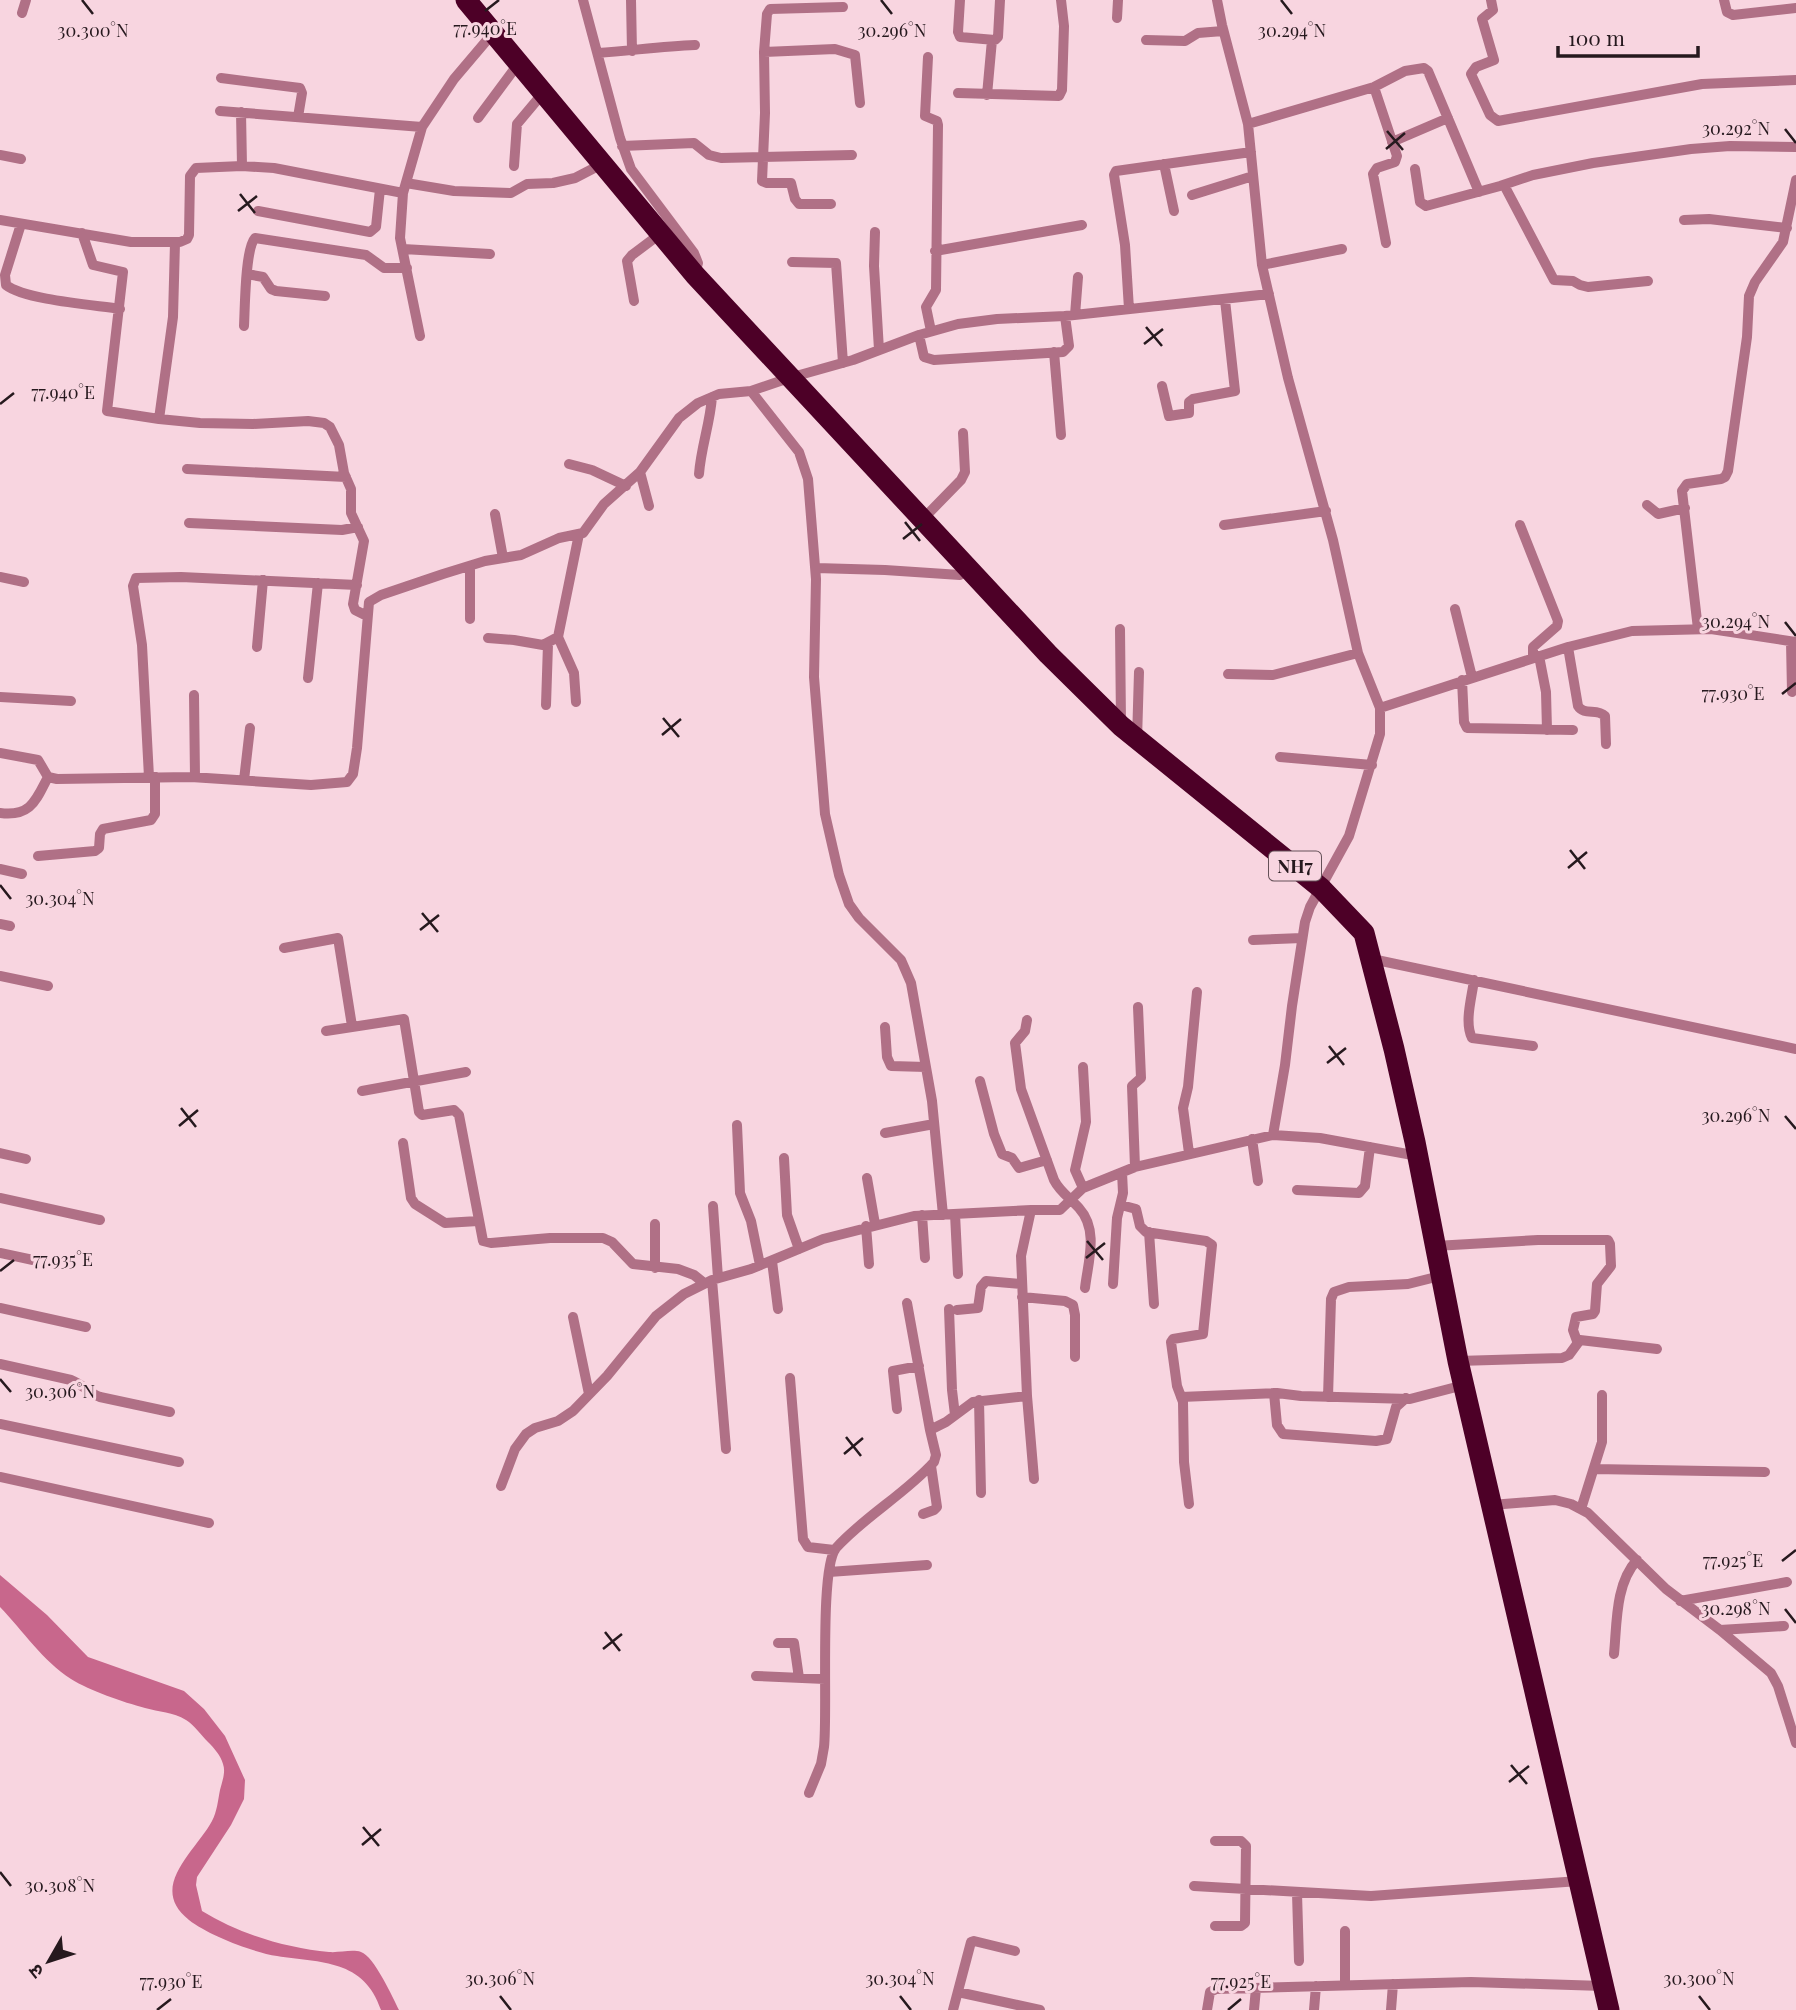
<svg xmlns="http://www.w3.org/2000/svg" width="1796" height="2010" font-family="'Playfair Display','Noto Sans Devanagari',serif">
	<rect width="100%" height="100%" fill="#f8d5e0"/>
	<path fill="#c8678c" d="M0 1575 47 1615 88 1657 184 1691 204 1709 225 1736 245 1780 244 1799 231 1825 197 1877 196 1885 202 1911C239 1934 286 1948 329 1952 339 1953 352 1949 361 1952 374 1956 393 1998 399 2010H381C364 1959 321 1963 277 1956 252 1952 208 1935 189 1920 147 1887 196 1851 212 1821 217 1812 218 1800 220 1790 222 1782 226 1772 223 1764 221 1756 214 1748 208 1742 201 1735 194 1725 186 1720 173 1712 159 1712 145 1708 123 1702 90 1691 71 1679 43 1661 23 1631 0 1607Z"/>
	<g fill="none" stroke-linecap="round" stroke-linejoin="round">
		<path stroke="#b07086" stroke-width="10" d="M583 0 620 138 631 169 694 253 698 263 695 273
			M631 0 632 51
			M960 0 958 32 960 37 995 40 998 37 1000 0
			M1217 0 1222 25 1248 124 1262 265 1288 378 1333 540 1358 653 1380 708
			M1491 0 1493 10 1482 19 1494 60 1476 67 1471 74 1490 115 1498 121 1702 84 1796 80
			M1724 0 1727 12 1733 15 1796 8
			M22 13 26 0
			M1117 18 1118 0
			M1146 40 1185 41 1198 33 1223 31
			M764 52 835 49 855 55 860 103
			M598 53C630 51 662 46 695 45
			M928 57 925 116 937 121 938 125 936 290 926 307 931 331
			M221 78 300 88 302 93 298 117
			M1374 87 1397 156 1395 162 1377 168 1373 174 1386 243
			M958 93 1059 96 1062 90 1064 26 1061 0
			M987 95 992 40
			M220 111 422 127
			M241 112 242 166
			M478 118 518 64
			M1248 124 1374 87 1405 71 1424 68 1428 71 1479 192
			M1392 142 1448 118
			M622 146 694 143 709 155 721 158 852 155
			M0 155 21 159
			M1164 164 1174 211
			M514 166 517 124 543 93
			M1415 169 1420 202 1426 206 1500 186 1533 175 1593 163 1691 149 1730 146 1796 147
			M406 183 454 191 511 193 527 184 553 183 575 178 602 164
			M1504 185 1554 280 1573 281 1580 285 1588 287 1648 281
			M403 193 400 238 420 336
			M1192 195 1253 176
			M831 204H799L795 199 791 183H767L762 181 765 113 764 52 767 14 770 9 843 7
			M258 211 370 232 376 227 380 189
			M0 220 131 242H180L187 239 189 235 190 176 196 168 242 166 274 168 403 193 422 127 454 79 493 33
			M1684 220 1709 219 1787 228
			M21 224 5 275 6 285C25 300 94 305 120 309
			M875 232 874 266 879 350
			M82 233 93 265 123 272 107 411 159 419
			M175 243 173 317 159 419 200 423 253 424 308 421 324 423 330 427 339 445 344 473 351 489V513L364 541 353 604 355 610 367 616
			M403 249 490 254
			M935 251 1082 225
			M792 262 836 263 843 363
			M1262 265 1342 249
			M247 274 263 277 271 289 276 291 325 296
			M634 301 627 261 632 255 660 234
			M1129 309 1125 245 1114 175 1116 171 1251 152
			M1075 315 1078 277
			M244 326C245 308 245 249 255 238L366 255 384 268H407
			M919 335 924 357 934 360 1063 352 1069 346 1065 316
			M1054 352 1061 435
			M1162 386 1169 416 1189 413V402L1193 399 1235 391 1225 300
			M751 391 799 452 808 479 816 579 814 677 825 814 839 875 849 904 859 918 901 960 911 983 932 1101 943 1215
			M569 464 592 470 626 486
			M187 469 346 477
			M640 472 649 506
			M699 474C701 447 710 424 712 397
			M1647 505 1658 514 1685 508
			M495 514 503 558
			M922 520 961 480 965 472 963 433
			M189 523 342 530 358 527
			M1224 525 1326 511
			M1520 525 1558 621 1557 626 1533 647V658
			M816 568 885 570 960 575 969 570
			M0 577 24 582
			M1455 609 1472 677
			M470 619V566
			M1120 629 1121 723
			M1698 629 1682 491 1687 484 1721 479 1725 477 1728 471 1747 337 1749 296 1755 282 1783 242 1796 180
			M558 637 574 673 576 702
			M488 638 514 640 543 645 558 637 579 534
			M1791 642 1792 692
			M257 647 263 580
			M1568 647 1578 706C1584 716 1597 708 1605 716L1606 744
			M1539 656 1546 692 1547 730
			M1228 674 1273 675 1358 653
			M308 678 318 583
			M1462 680 1464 722 1467 728 1573 730
			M194 695 195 777
			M0 697 71 701
			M546 705 548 644
			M1137 740 1139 672
			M0 753 38 760 48 777 57 779 191 777 311 785 347 782 353 774 357 748 369 602 381 595 443 574 485 561 521 555 559 538 583 533 604 504 640 472 679 418 698 403 719 394 751 391 789 378 853 360 919 335 958 324 997 319 1065 316 1269 294
			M1280 757 1372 765
			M149 777 142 645 133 586 136 578 181 577 357 585
			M244 780 250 728
			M0 813C31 817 36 800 48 777
			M38 856 95 851 99 848 100 834 103 829 151 820 155 814V777
			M0 869 22 874
			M0 924 10 926
			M1253 940 1302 938
			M284 948 338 938 352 1026
			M1372 959 1796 1049
			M0 976 48 986
			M1474 980C1472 997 1464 1022 1472 1038L1533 1046
			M1027 1020 1025 1031 1015 1043 1021 1089 1054 1180C1060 1192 1070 1198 1079 1208 1099 1230 1088 1262 1085 1288
			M885 1027 887 1057 891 1066 926 1067
			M326 1031 404 1019 419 1112 422 1115 454 1110 459 1115 483 1241 491 1243 550 1238H603L612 1242 633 1264 678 1269 694 1275 704 1283
			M980 1081 994 1134 1002 1154 1012 1158 1019 1168 1047 1160
			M362 1091 466 1072
			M737 1125 740 1193 751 1221 760 1265
			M885 1133 934 1124
			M1273 1135 1285 1065 1292 1006 1305 922 1310 907 1349 836 1380 734V708L1568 647 1632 631 1711 629 1796 642
			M1252 1139 1258 1181
			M403 1143 411 1198 415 1204 445 1223 478 1221
			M0 1153 26 1159
			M1189 1153 1183 1108 1188 1087 1197 992
			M784 1158 787 1215 799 1249
			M1135 1167 1132 1086 1141 1078 1138 1007
			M867 1178 875 1224
			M1083 1188 1075 1170 1086 1122 1083 1067
			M1297 1190 1359 1193 1365 1186 1370 1147
			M0 1198 100 1220
			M1121 1205 1136 1209 1140 1226 1146 1232 1206 1241 1212 1245 1203 1334 1173 1339 1171 1342 1177 1386 1183 1402 1184 1462 1189 1504
			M713 1206 718 1278
			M955 1214 958 1274
			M922 1215 925 1258
			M655 1224V1268
			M866 1226 869 1264
			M1149 1232 1154 1304
			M1435 1246 1538 1240H1608L1610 1244 1611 1266 1597 1284 1595 1311 1593 1314 1576 1317 1573 1330 1577 1341
			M0 1253 33 1260
			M772 1261 778 1309
			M712 1280 726 1449
			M1113 1284 1117 1218 1123 1193 1122 1172
			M1022 1297 1065 1301 1073 1305 1075 1315V1357
			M907 1303 930 1430
			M0 1308 86 1327
			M949 1309 952 1390 955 1415
			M957 1310 978 1308 981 1287 986 1281 1022 1284
			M573 1317 589 1394
			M1458 1361 1562 1358 1569 1355 1580 1340 1657 1349
			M0 1364 71 1380C82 1384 89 1393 100 1397L170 1412
			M790 1378 803 1539 808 1547 834 1550
			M1274 1393 1277 1425 1283 1434 1376 1441 1387 1439 1396 1407 1406 1398
			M1181 1397 1277 1393 1301 1396 1410 1399 1464 1385
			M1328 1397 1331 1299 1334 1292 1349 1287 1408 1284 1440 1276
			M979 1400 981 1493
			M897 1409 893 1371 919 1366
			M0 1424 179 1462
			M1594 1469 1765 1472
			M0 1477 209 1523
			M1034 1479 1027 1396 1021 1256 1031 1210H1060L1083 1188 1135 1167 1273 1135 1320 1138 1418 1156
			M501 1486 515 1449 526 1434 535 1428 558 1421 573 1411 607 1376 656 1316 684 1294 712 1280 751 1269 823 1239 914 1216 1031 1210
			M1491 1505 1555 1500 1571 1504 1588 1513 1666 1589 1720 1630 1771 1673 1778 1686 1796 1743
			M1581 1509 1602 1442V1395
			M923 1514 934 1510 937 1507 931 1466
			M829 1572 927 1565
			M1680 1601 1787 1582
			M1720 1630 1784 1626
			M778 1643H794L799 1678
			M1614 1654C1617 1624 1615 1584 1637 1560
			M756 1676 825 1679
			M809 1793 821 1764 824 1747C828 1712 819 1569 836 1548 865 1516 905 1494 934 1462L936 1455 930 1430 946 1422 973 1402 1027 1396
			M1215 1841H1241L1246 1846 1245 1923 1241 1926H1215
			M1194 1886 1371 1896 1579 1881
			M1297 1893 1299 1961
			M1345 1931V1985
			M958 1992 1040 2010
			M953 2010 971 1942 974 1941 1015 1951
			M1207 2010 1210 1992 1216 1989 1471 1982 1603 1986
			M1254 2010 1256 1988
			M1314 2010 1316 1986
			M1391 2010 1393 1984"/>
		<path stroke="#4d0027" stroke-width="21" d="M466 0 695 275 1048 654 1121 726 1321 888 1364 933 1394 1049 1415 1142 1458 1361 1609 2010"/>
	</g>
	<path fill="none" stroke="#26191e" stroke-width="2.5" d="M82 0 93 14M881 0 892 14M1281 0 1292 14M485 11 499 0M1785 129 1796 143M1387 131 1403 150M1386 149 1405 133M240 194 255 213M238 211 257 196M1146 327 1162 346M1144 344 1163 329M0 404 14 393M905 522 920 541M903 539 922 524M1785 622 1796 636M1782 694 1796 683M663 718 679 737M662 735 681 719M1570 850 1585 869M1568 868 1587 852M0 885 11 899M422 913 438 932M420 930 439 915M1329 1046 1344 1065M1327 1063 1346 1048M181 1108 196 1127M1785 1116 1796 1129M179 1126 198 1110M1087 1241 1103 1260M1086 1258 1105 1243M0 1271 14 1260M0 1379 11 1392M846 1437 861 1456M844 1454 863 1438M1782 1561 1796 1550M1785 1609 1796 1623M605 1632 620 1651M603 1649 622 1634M1511 1765 1527 1784M1509 1782 1529 1766M363 1827 379 1846M362 1845 381 1829M0 1872 11 1886M500 1996 511 2010M900 1996 911 2010M1699 1996 1710 2010M157 2010 171 1999M1228 2010 1241 1999"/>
	<g text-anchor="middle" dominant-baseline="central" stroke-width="6" stroke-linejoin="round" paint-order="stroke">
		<rect fill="#f8d5e0" stroke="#655158" stroke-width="2" x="1269" y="851.5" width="52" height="29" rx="5"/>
		<g font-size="18" font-weight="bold" fill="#26191e">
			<text x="1295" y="866">NH7</text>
		</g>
	</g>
	<g font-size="18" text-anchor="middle" fill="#26191e" stroke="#f8d5e0" stroke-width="6" stroke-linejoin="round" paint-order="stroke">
		<text x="485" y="35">77.940°E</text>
		<text x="892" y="37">30.296°N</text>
		<text x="93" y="37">30.300°N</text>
		<text x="1292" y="37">30.294°N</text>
		<text x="1736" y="135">30.292°N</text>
		<text x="63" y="399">77.940°E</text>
		<text x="1736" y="628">30.294°N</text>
		<text x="1733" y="700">77.930°E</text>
		<text x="60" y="905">30.304°N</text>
		<text x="1736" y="1122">30.296°N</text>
		<text x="63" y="1266">77.935°E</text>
		<text x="60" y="1398">30.306°N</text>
		<text x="1733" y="1567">77.925°E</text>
		<text x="1736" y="1615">30.298°N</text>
		<text x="60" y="1892">30.308°N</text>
		<text x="500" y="1985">30.306°N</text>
		<text x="900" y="1985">30.304°N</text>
		<text x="1699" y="1985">30.300°N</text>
		<text x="171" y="1988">77.930°E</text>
		<text x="1241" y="1988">77.925°E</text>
	</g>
	<g transform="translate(49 1961) rotate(231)" stroke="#f8d5e0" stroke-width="5" paint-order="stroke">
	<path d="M0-5L12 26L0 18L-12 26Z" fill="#26191e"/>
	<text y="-10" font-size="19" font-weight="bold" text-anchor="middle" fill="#26191e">उ</text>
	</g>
	<path d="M1558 46v10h140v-10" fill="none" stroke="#26191e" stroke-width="3.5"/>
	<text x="1568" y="46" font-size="21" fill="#26191e" stroke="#f8d5e0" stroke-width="5" paint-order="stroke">100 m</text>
</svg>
